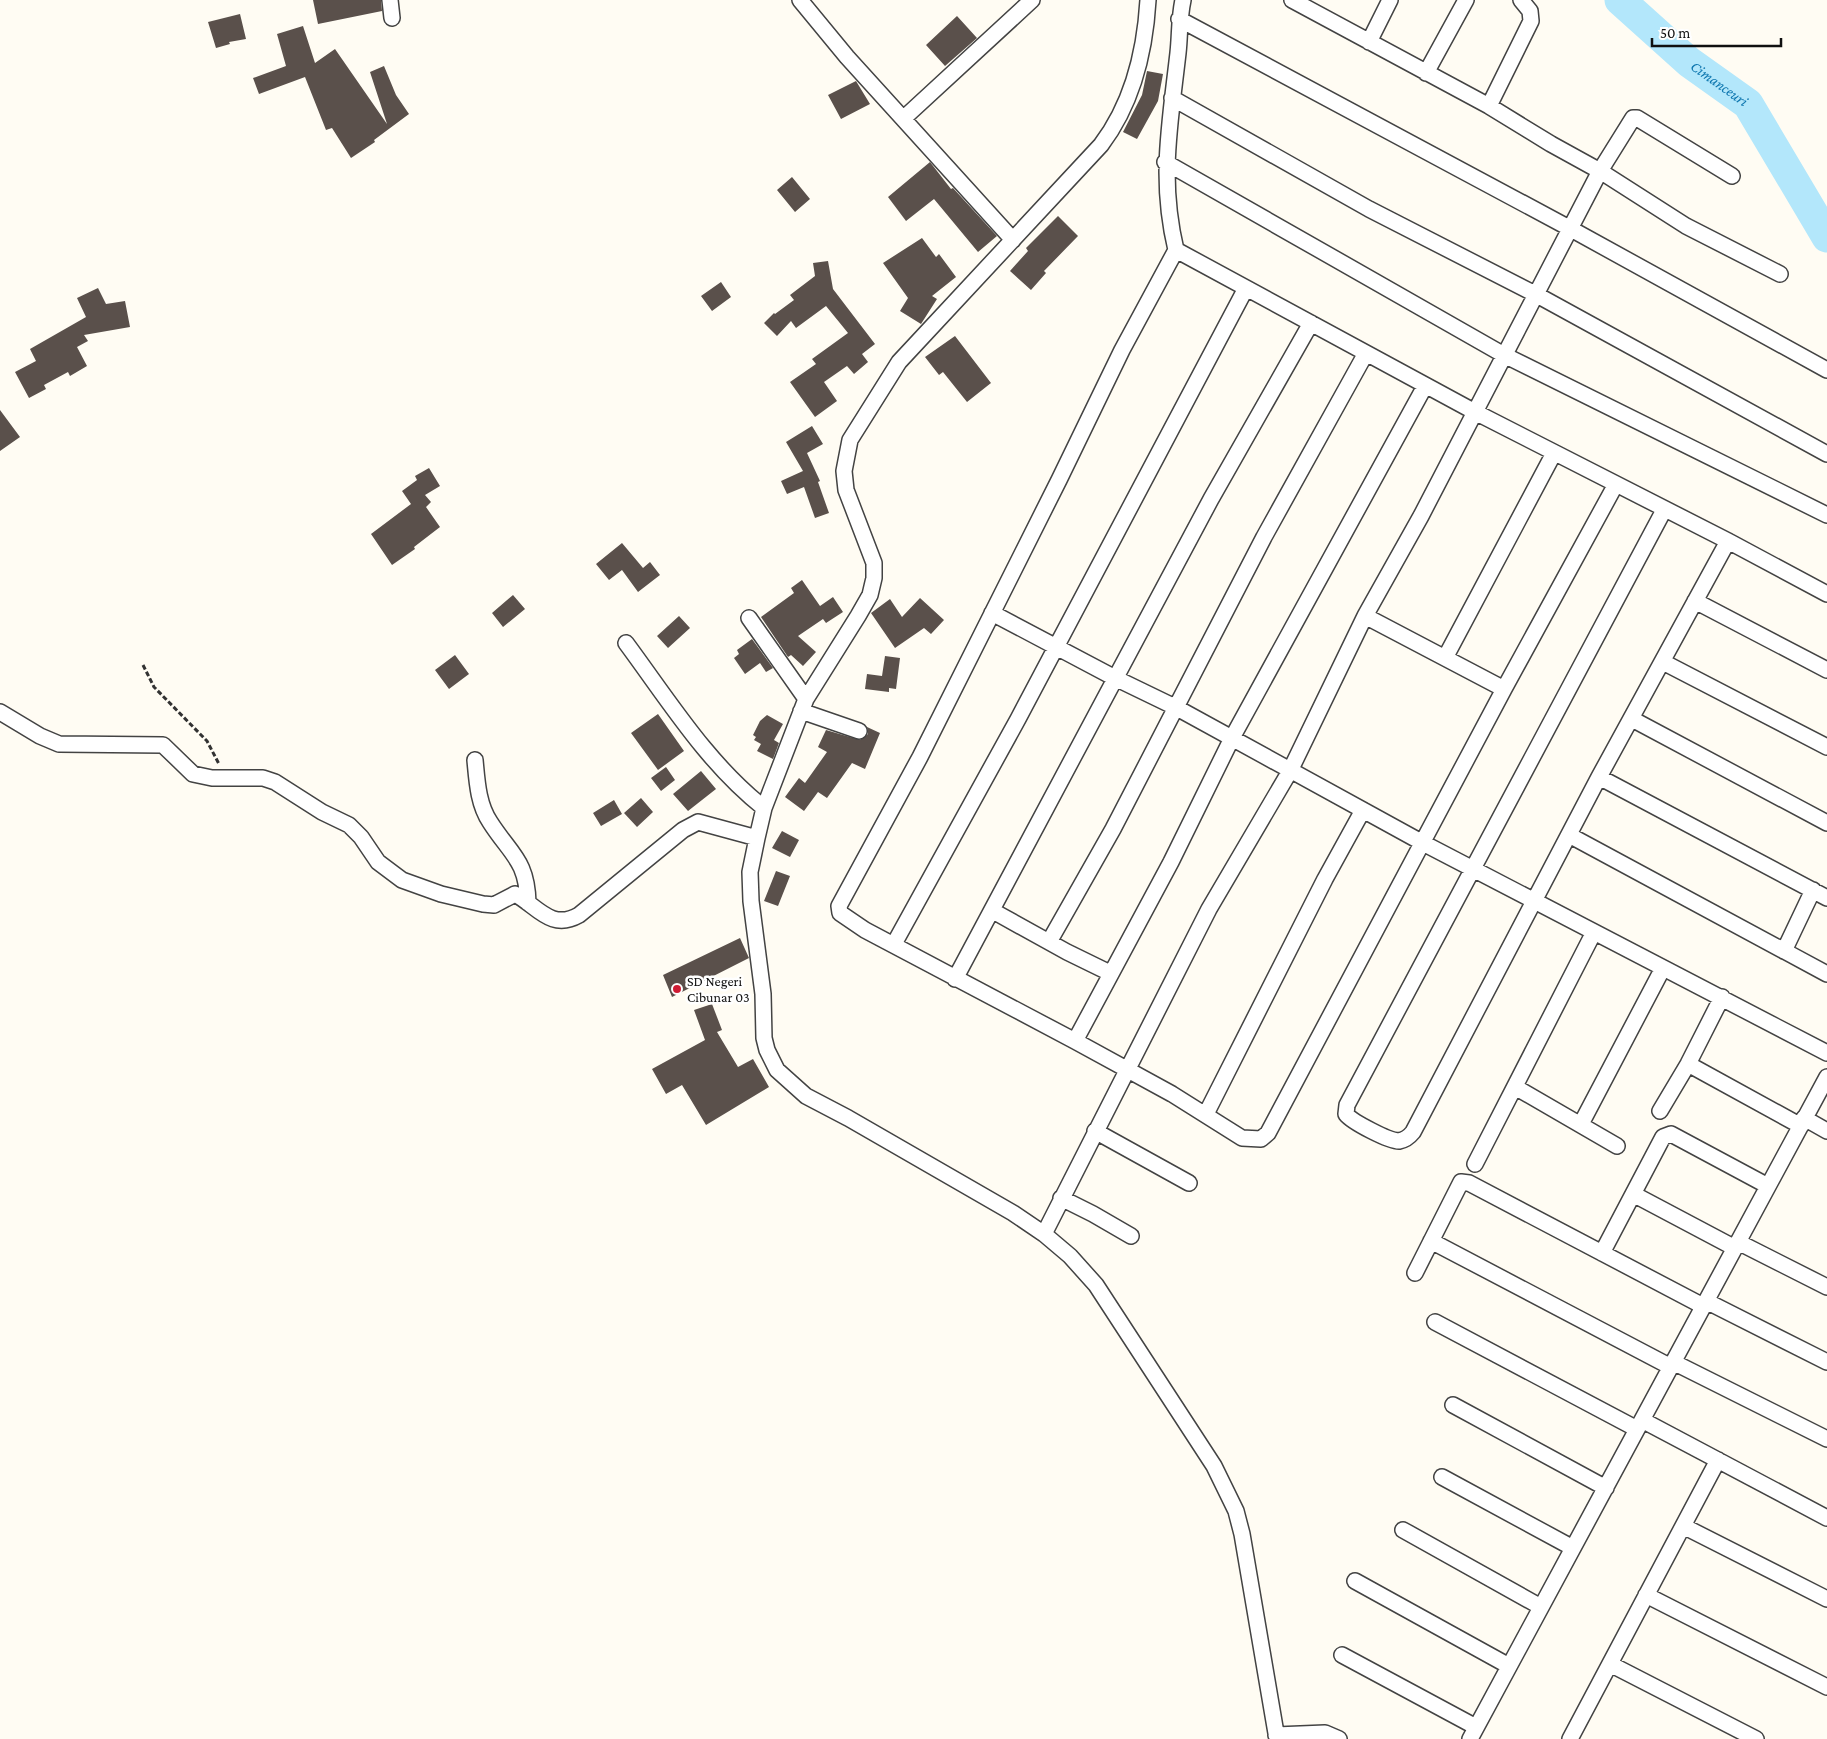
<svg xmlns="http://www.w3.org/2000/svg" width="1827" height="1739" font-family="'Crimson Pro',serif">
	<rect width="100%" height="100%" fill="#fffcf3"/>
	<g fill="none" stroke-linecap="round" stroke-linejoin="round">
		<path stroke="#b3e7fb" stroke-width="31" id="s1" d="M1620 0 1689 62 1748 104 1827 237"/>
	</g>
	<path fill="#5a504b" d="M313 0H381L382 11 318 24Z
		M240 14 246 39 229 42 230 44 216 48 208 22Z
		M957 16 977 38 945 66 926 45Z
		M303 26 315 63 335 49 387 124 370 72 384 66 396 95 409 114 374 140 375 142 351 158 332 128 326 130 305 77 259 94 253 78 286 66 277 34Z
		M1147 71 1163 74 1158 101 1137 139 1123 132 1142 95Z
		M856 81 870 104 841 119 828 95Z
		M930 162 951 189 953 188 997 236 978 252 934 199 906 221 888 197Z
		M792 177 810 199 795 212 777 190Z
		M1058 216 1078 236 1044 271 1046 273 1031 290 1010 271 1028 251 1026 248Z
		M922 238 936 257 939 254 956 277 932 296 937 299 921 324 900 311 908 298 883 263Z
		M828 261 833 289 875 344 862 354 868 362 854 374 847 366 824 382 837 401 815 417 790 382 816 364 812 359 848 333 826 306 796 328 791 321 777 336 764 323 774 313 775 314 794 300 790 295 815 276 813 263Z
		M721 282 731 297 712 311 701 296Z
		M98 288 106 304 125 301 130 327 84 335 88 341 77 347 87 366 70 376 68 372 44 385 46 389 29 398 15 372 36 361 30 349 86 317 77 298Z
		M955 336 991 383 967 402 943 372 939 375 925 357Z
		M0 410 20 437 0 451Z
		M812 426 823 444 807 453 820 481 818 482 829 513 815 518 804 487 787 494 781 481 803 471 786 442Z
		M429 468 440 486 425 495 431 502 426 507 440 527 414 547 415 549 392 565 371 534 411 504 402 491 417 480 415 476Z
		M622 543 643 568 650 562 660 575 638 592 622 570 609 580 596 564Z
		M802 580 820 606 833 597 843 612 826 623 823 619 798 636 816 652 803 666 791 655 788 657 761 617 794 593 791 588Z
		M513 595 525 609 503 627 492 613Z
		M920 598 944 620 931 634 924 628 895 648 871 613 890 599 902 617Z
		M679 616 690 628 668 648 657 636Z
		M752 639 773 668 766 672 760 663 745 674 734 658 739 654 737 650Z
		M455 655 469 674 449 689 435 670Z
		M885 656 900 658 896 689 889 688V692L865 689 867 674 882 676Z
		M658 714 684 751 658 770 631 733Z
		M767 715 783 724 774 740 779 743 773 759 757 751 761 744 754 740 756 737 753 735 760 721Z
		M867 727 880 733 865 769 852 763 827 798 818 792 804 811 785 797 799 778 805 783 827 752 818 747 826 730 860 740 868 734Z
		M666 767 675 780 661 791 651 778Z
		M701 771 716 789 688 811 673 794Z
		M641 798 653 812 637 827 624 813Z
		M614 800 622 814 601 826 593 813Z
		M782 831 799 840 790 857 772 848Z
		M776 871 790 876 778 906 764 901Z
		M740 938 749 958 672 997 663 975Z
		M712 1004 722 1030 717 1032 738 1067 753 1059 769 1087 706 1125 682 1085 666 1094 652 1069 705 1040 694 1010Z"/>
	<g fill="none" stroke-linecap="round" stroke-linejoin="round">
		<g stroke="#434343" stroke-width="18">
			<path id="street" d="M390 0 392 18
				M800 0 847 57 1013 240
				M1148 0C1145 52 1132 104 1101 145L899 362 850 440 844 471 846 490 874 563V578L870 595 858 616 806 699 764 808 757 838 750 872 751 901 763 994 764 1038 767 1050 777 1070 806 1096 848 1118 1013 1213 1044 1234 1070 1256 1096 1285 1214 1466 1236 1511 1242 1534 1277 1739
				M1183 0C1179 18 1180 35 1178 53 1170 124 1159 179 1176 250L1475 412 1728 541 1827 594
				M1292 0 1489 106 1551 144 1600 171 1686 226 1780 274
				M1179 19 1571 229 1827 370
				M1369 42 1390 0
				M1426 73 1466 0
				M1172 98 1369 209 1537 295 1827 454
				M1489 106 1531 21 1530 11 1521 0
				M904 118 1032 0
				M1165 162 1504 355 1827 515
				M1176 250 1122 350 1059 480 920 757 839 906 840 913 865 930 1075 1041 1172 1094 1242 1138 1261 1139 1268 1133 1504 689 1616 484
				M1664 510 1347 1105 1346 1114C1352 1122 1389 1141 1399 1141 1405 1140 1409 1137 1413 1132L1599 777 1728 541
				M1695 601 1827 670
				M992 613 1115 678 1177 708 1423 843 1827 1053
				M1365 616 1504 689
				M749 618 806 699
				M626 643C669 701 707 763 764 808
				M1445 658 1554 453
				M1663 662 1827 747
				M801 711 859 731
				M0 712 40 736 59 744 163 745 193 774 212 778H263L275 782 322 812 349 825 361 837 378 862 402 880 441 894 483 904 494 905 515 894C537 906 551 931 579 915L683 830 698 822 757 838
				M1632 719 1827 823
				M475 760C477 781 478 804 490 822 511 855 527 860 528 903
				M1599 777 1827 898
				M1569 835 1827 974
				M993 911 1067 952 1110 973
				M1049 942 1113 829 1264 537 1366 353
				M894 944 1018 719 1245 290
				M1784 951 1813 890
				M955 979 1211 499 1311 323
				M1075 1041 1171 862 1232 738 1425 386
				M1688 1064 1801 1126
				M1515 1087 1617 1146
				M1660 1111 1688 1064 1722 997
				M1206 1114 1325 879 1363 810
				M1804 1118 1827 1131
				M1581 1124 1663 968
				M1095 1131 1189 1183
				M1475 1164 1594 932
				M1633 1194 1735 1248
				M1061 1198 1093 1214 1131 1236
				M1044 1234 1209 909 1290 771 1365 616 1421 516 1600 171 1633 118H1637L1732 176
				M1431 1241 1671 1367
				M1738 1242 1827 1287
				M1602 1253 1663 1137 1671 1134 1768 1186
				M1415 1273 1461 1182 1469 1183 1703 1306
				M1706 1301 1827 1362
				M1435 1322 1637 1429
				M1673 1362 1827 1439
				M1453 1405 1606 1488
				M1642 1420 1827 1518
				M1442 1477 1573 1548
				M1683 1526 1827 1599
				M1403 1530 1541 1607
				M1355 1581 1509 1666
				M1646 1595 1827 1687
				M1342 1655 1476 1727
				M1610 1664 1756 1739
				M1276 1735 1325 1733 1339 1739
				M1470 1739 1827 1077
				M1570 1739 1718 1460"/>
		</g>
		<path stroke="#323232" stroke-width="3" stroke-dasharray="5 2.5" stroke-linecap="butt" d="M143 665 154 687 207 741 219 764"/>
		<use href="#street" stroke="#fff" stroke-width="15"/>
	</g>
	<circle fill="#ce1b33" stroke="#fff" stroke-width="2" cx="677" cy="989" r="5"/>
	<g text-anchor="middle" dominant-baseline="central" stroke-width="5" stroke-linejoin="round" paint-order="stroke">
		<g font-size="14" fill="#101010" stroke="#fff" text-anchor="start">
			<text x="687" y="981">SD Negeri<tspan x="687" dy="16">Cibunar 03</tspan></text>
		</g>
		<g font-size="15" font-style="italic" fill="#0d76af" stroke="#fff">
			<text stroke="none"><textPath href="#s1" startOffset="130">Cimanceuri</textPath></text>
		</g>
	</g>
	<path d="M1652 38v8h129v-8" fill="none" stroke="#101010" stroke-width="2.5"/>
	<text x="1660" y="38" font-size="15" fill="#101010" stroke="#ffffff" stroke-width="4" paint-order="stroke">50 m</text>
</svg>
